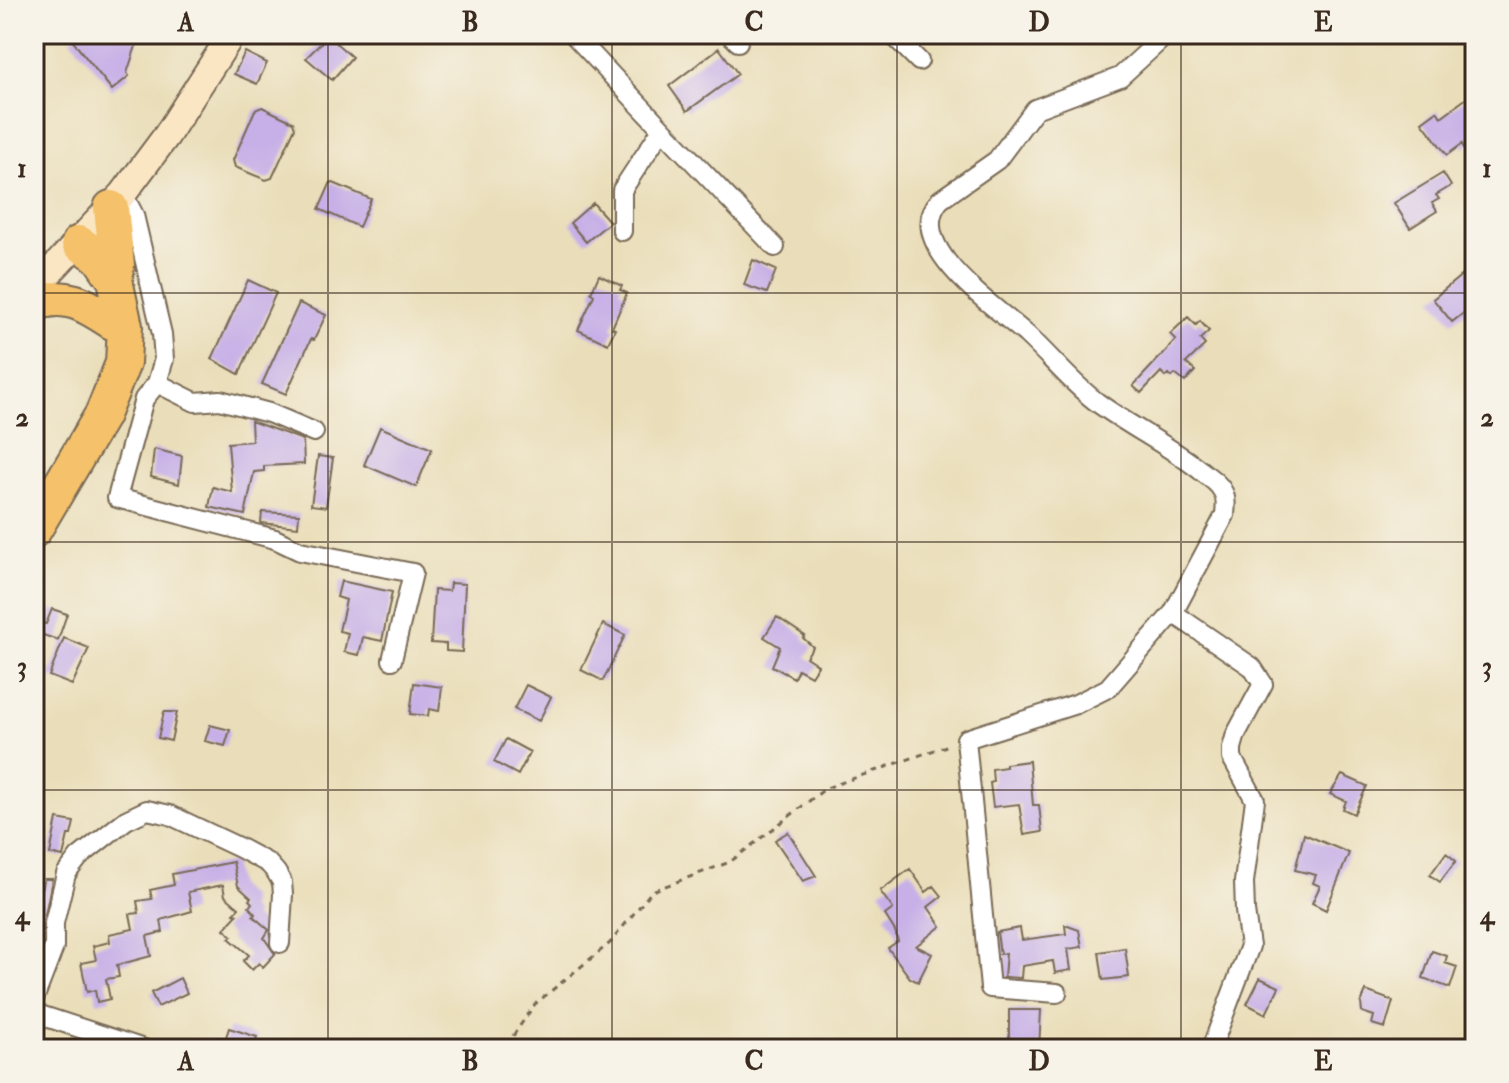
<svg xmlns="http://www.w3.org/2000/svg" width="1509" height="1083" font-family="'IM FELL Double Pica',serif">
	<rect width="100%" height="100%" fill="#f7f3e8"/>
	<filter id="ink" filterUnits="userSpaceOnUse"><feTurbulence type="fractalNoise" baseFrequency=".0125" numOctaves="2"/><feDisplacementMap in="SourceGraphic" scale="16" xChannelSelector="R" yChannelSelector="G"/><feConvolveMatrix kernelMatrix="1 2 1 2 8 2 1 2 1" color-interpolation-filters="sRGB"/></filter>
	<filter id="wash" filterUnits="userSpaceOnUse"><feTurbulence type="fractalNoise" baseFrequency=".006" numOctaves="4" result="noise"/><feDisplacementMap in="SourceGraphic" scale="32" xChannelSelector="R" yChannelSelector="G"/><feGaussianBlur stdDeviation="1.8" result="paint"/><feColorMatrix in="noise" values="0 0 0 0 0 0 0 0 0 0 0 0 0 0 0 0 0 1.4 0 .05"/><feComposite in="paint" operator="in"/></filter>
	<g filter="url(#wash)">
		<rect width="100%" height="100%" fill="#eadeba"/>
		<g id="blocks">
			<path fill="#c7b0e7" d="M78 34H140L127 73 129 76 112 90 71 39Z
				M328 36 352 57 332 80 306 58Z
				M719 48 738 74 687 111 669 86Z
				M245 52 267 63 257 84 234 74Z
				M1475 92V140L1464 148 1462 144 1447 155 1422 122 1437 111 1441 117Z
				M262 107 293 122 295 128 272 178 266 180 235 167 233 160 255 110Z
				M1443 173 1451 186 1436 195 1439 199 1432 203 1437 211 1410 228 1394 203Z
				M331 182 371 199 359 227 319 209Z
				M593 203 610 222 586 242 570 223Z
				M753 260 776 270 767 293 744 285Z
				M1475 264V324L1465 312 1452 322 1433 299Z
				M599 275 622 286 620 290 627 293 612 328 615 329 608 344 578 330 594 295 591 293Z
				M248 280 276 293 239 374 212 359Z
				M299 303 326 315 314 340 311 339 286 394 262 384Z
				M1188 317 1196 325 1200 321 1209 331 1200 339 1205 345 1186 363 1195 371 1185 382 1175 374 1172 377 1169 374 1166 377 1161 372 1141 393 1133 386 1176 340 1170 334Z
				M251 421 303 440 304 464 264 466V471L254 472 245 515 209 507 213 487 232 492 228 443 252 441Z
				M380 427 432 449 416 487 364 465Z
				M154 449 182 456 179 484 151 477Z
				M318 456 333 458 326 507 311 505Z
				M262 512 299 514 298 527 261 523Z
				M341 581 392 592 382 641 363 637 359 655 344 652 348 633 339 631 346 600 337 597Z
				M450 583 465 584 462 652 446 651V644L431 643 434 590 449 591Z
				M52 609 67 614 58 640 34 632V620L46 624Z
				M777 617 805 636 803 638 813 647 806 657 818 665 811 676 798 669 794 678 772 666 780 647 764 637Z
				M603 624 625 635 603 681 581 670Z
				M64 638 89 648 72 685 49 676Z
				M414 683 442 687 439 711 429 709 428 716 410 714Z
				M526 685 551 697 539 721 514 709Z
				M164 712H177L171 741 158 738Z
				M210 725 230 730 225 746 205 741Z
				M506 739 530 752 518 775 494 762Z
				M1029 761 1033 805H1039L1042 832 1024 835 1019 804 993 807 990 783 993 782 992 769 1006 767V764Z
				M1342 775 1367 786 1354 814 1343 809 1346 801 1330 794Z
				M57 819 74 822 71 835H68L63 857 50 854Z
				M788 832 816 876 803 881 775 840Z
				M1304 834 1349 853 1326 910 1312 903 1320 886 1313 883 1316 875 1295 870Z
				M1446 853 1456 861 1440 882 1430 875Z
				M233 862 238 886 251 898 249 900 252 903 249 907 255 914 253 916 269 930 264 938 275 954 263 967 259 963 252 970 243 961 249 955 229 938 232 936 224 929 237 915 234 913 239 908 225 896 223 885 188 892 192 911 161 920 163 932 147 936 151 956 117 965 119 977 106 979 110 999 97 1002 95 990 87 992 81 963 96 960 93 946 110 942 109 934 133 929 130 914 139 913 137 901 152 899 150 890 174 885 172 874Z
				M910 869 926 892 934 886 942 896 928 907 941 926 916 946 932 954 918 982 910 978 888 948 898 941 895 931 885 915 893 909 880 891Z
				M44 879H52L42 931 36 930 41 905 37 904Z
				M1065 925 1079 930 1082 947 1068 949 1071 970 1055 973 1053 961 1022 966 1021 978 1004 977 1006 953 1000 954 997 932 1020 928 1022 940 1066 934Z
				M1125 948 1129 977 1103 980 1099 952Z
				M1432 951 1447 956 1445 963 1457 967 1450 988 1423 978Z
				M180 978 187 993 158 1007 151 993Z
				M1260 978 1279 987 1266 1014 1247 1004Z
				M1366 991 1393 1001 1385 1028 1372 1024 1374 1016 1362 1012 1361 1003Z
				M1009 1010H1041L1039 1049H1009Z
				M229 1028 257 1037 253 1049H222Z"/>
		</g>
	</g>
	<g filter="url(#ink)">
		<use href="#blocks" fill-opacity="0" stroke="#786955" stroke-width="2"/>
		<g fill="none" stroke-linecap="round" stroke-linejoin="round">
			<g stroke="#786955" stroke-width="22">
				<path id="street" d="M573 34 662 129 622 190V231
					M730 34 738 42
					M892 34 919 61
					M662 129 775 247
					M123 194 134 215 162 334 164 359 157 383 144 399 117 498 275 539 300 551 413 573 392 660
					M157 383 195 402 220 400 269 413 314 432
					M1173 613 1252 667 1263 684 1236 734 1232 748V758L1255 800 1244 882 1245 911 1250 946 1211 1049
					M1057 993 990 988 966 739 1076 704 1108 688 1173 613 1225 515C1226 504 1227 495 1219 486 1214 480 1206 475 1200 470 1168 445 1131 427 1098 403 1072 384 1051 357 1027 335 999 309 900 245 940 200L997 160 1035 109 1120 77 1167 34
					M34 999 54 947V923L66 874 79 857 126 820 147 810 170 815 240 848 268 863 276 872 282 882 283 894 280 943
					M34 1013 144 1049"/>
			</g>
			<g stroke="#786955" stroke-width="30">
				<path id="secondary" d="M34 289 123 194 167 135 232 34"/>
			</g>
			<g stroke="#786955" stroke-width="38">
				<path id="highway" d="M111 208 117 265 115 280
					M34 304C65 291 86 305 112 322
					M34 530 102 415 123 363 125 326 115 280 99 257 79 243"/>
			</g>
			<path stroke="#786955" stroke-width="3" stroke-dasharray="6 6" stroke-linecap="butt" d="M522 1049 508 1043 535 1004 610 943 652 891 730 862 826 788 949 745"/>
			<use href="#street" stroke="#fff" stroke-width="18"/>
			<use href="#secondary" stroke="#fbe6c4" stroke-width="26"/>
			<use href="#highway" stroke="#f5c16b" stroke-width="34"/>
		</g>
	</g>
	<path fill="none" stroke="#3b2a1e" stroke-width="2" stroke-opacity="0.55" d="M328 34V1049M612 34V1049M897 34V1049M1181 34V1049M34 293H1475M34 542H1475M34 790H1475"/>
	<rect width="1509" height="1083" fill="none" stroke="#f7f3e8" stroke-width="88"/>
	<rect x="44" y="44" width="1421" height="995" fill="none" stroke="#3b2a1e" stroke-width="3"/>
	<g font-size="26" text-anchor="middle" font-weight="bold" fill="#3b2a1e">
		<text x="186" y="31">A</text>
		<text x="470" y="31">B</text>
		<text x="754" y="31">C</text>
		<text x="1039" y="31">D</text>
		<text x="1323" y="31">E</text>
		<text x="22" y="177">1</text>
		<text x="1487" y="177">1</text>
		<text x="22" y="426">2</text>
		<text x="1487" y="426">2</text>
		<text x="22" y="675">3</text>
		<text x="1487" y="675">3</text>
		<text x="22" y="924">4</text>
		<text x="1487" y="924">4</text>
		<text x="186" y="1070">A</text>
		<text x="470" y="1070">B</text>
		<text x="754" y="1070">C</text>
		<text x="1039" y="1070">D</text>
		<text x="1323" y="1070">E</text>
	</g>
</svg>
